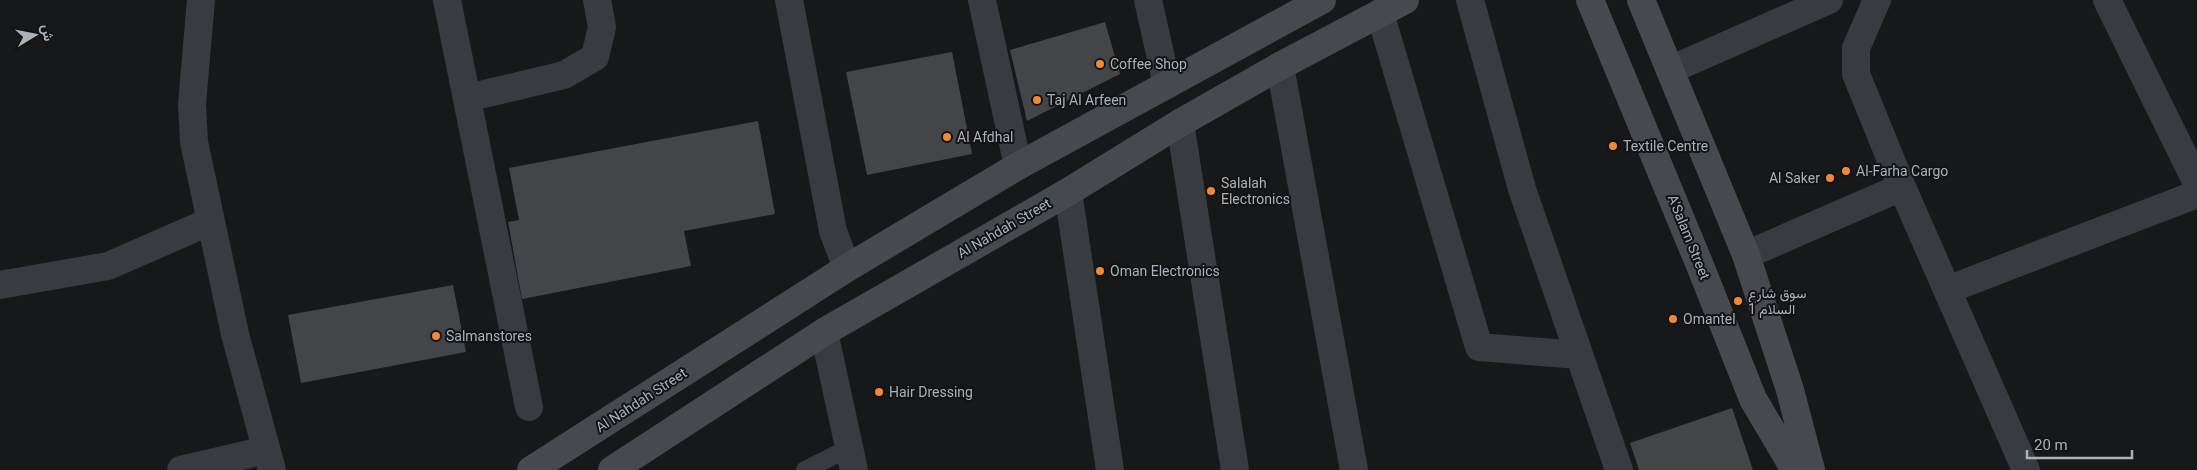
<svg xmlns="http://www.w3.org/2000/svg" width="2197" height="470" font-family="Roboto,Vazirmatn,sans-serif">
	<rect width="100%" height="100%" fill="#171819"/>
	<path fill="#434649" d="M1105 22 1120 74 1027 121 1010 50Z
		M952 52 972 154 867 175 846 72Z
		M758 121 775 214 684 231 691 266 522 299 508 222 519 220 509 168Z
		M453 285 466 352 301 383 288 315Z
		M1732 408 1753 470H1639L1630 443Z"/>
	<g fill="none" stroke-linecap="round" stroke-linejoin="round">
		<path stroke="#383b3f" stroke-width="18" d="M805 470 849 448"/>
		<path stroke="#383b3f" stroke-width="28" d="M201 0 192 104 194 142 235 334 272 470
			M447 0 529 407
			M789 0 833 231 847 268
			M982 0 1018 166
			M1148 0 1167 85
			M1470 0 1522 189 1619 470
			M1877 0 1856 48V74L1902 187 2026 470
			M2107 0 2197 183
			M1380 13 1479 347 1579 355
			M1280 66 1354 470
			M1670 70 1829 0
			M467 98 564 75 595 57 602 27 597 0
			M1180 123 1235 470
			M1068 192 1110 470
			M1746 255 1902 187
			M0 285 108 266 211 221
			M1947 290 2197 194
			M824 332 854 470
			M181 470 266 450"/>
		<path stroke="#464a4f" stroke-width="28" d="M1590 0 1701 268 1753 399 1795 470
			M1641 0 1746 255 1790 390 1811 470
			M531 470 847 268 1018 166 1322 0
			M612 470 824 332 1068 192 1180 123 1280 66 1405 0"/>
	</g>
	<g fill="#f58734" stroke="#121315" stroke-width="2">
		<circle cx="1100" cy="64" r="5"/>
		<circle cx="1037" cy="100" r="5"/>
		<circle cx="947" cy="137" r="5"/>
		<circle cx="1613" cy="146" r="5"/>
		<circle cx="1846" cy="171" r="5"/>
		<circle cx="1830" cy="178" r="5"/>
		<circle cx="1211" cy="191" r="5"/>
		<circle cx="1100" cy="271" r="5"/>
		<circle cx="1738" cy="301" r="5"/>
		<circle cx="1673" cy="319" r="5"/>
		<circle cx="436" cy="336" r="5"/>
		<circle cx="879" cy="392" r="5"/>
	</g>
	<g text-anchor="middle" dominant-baseline="central" stroke-width="4" stroke-linejoin="round" paint-order="stroke">
		<g font-size="14" fill="#a9b2b9" stroke="#121315" text-anchor="start">
			<text x="1110" y="64">Coffee Shop</text>
			<text x="1047" y="100">Taj Al Arfeen</text>
			<text x="957" y="137">Al Afdhal</text>
			<text x="1623" y="146">Textile Centre</text>
			<text x="1856" y="171">Al-Farha Cargo</text>
			<text x="1820" y="178" text-anchor="end">Al Saker</text>
			<text x="1221" y="183">Salalah<tspan x="1221" dy="16">Electronics</tspan></text>
			<text x="1110" y="271">Oman Electronics</text>
			<text x="1748" y="293">سوق شارع<tspan x="1748" dy="16">السلام 1</tspan></text>
			<text x="1683" y="319">Omantel</text>
			<text x="446" y="336">Salmanstores</text>
			<text x="889" y="392">Hair Dressing</text>
		</g>
		<g font-size="14" fill="#a9b2b9" stroke="#121315">
			<text transform="translate(1004 228) rotate(-30)">Al Nahdah Street</text>
			<text transform="translate(1689 237) rotate(68)">A'Salam Street</text>
			<text transform="translate(641 400) rotate(-33)">Al Nahdah Street</text>
		</g>
	</g>
	<g transform="translate(35 35) rotate(80)" stroke="#121315" stroke-width="4" paint-order="stroke">
	<path d="M0-4L9 19L0 12L-9 19Z" fill="#a9b2b9"/>
	<text y="-8" font-size="14" font-weight="bold" text-anchor="middle" fill="#a9b2b9">ش</text>
	</g>
	<path d="M2027 450v8h105v-8" fill="none" stroke="#a9b2b9" stroke-width="2.5"/>
	<text x="2034" y="450" font-size="15" fill="#a9b2b9" stroke="#121315" stroke-width="4" paint-order="stroke">20 m</text>
</svg>
